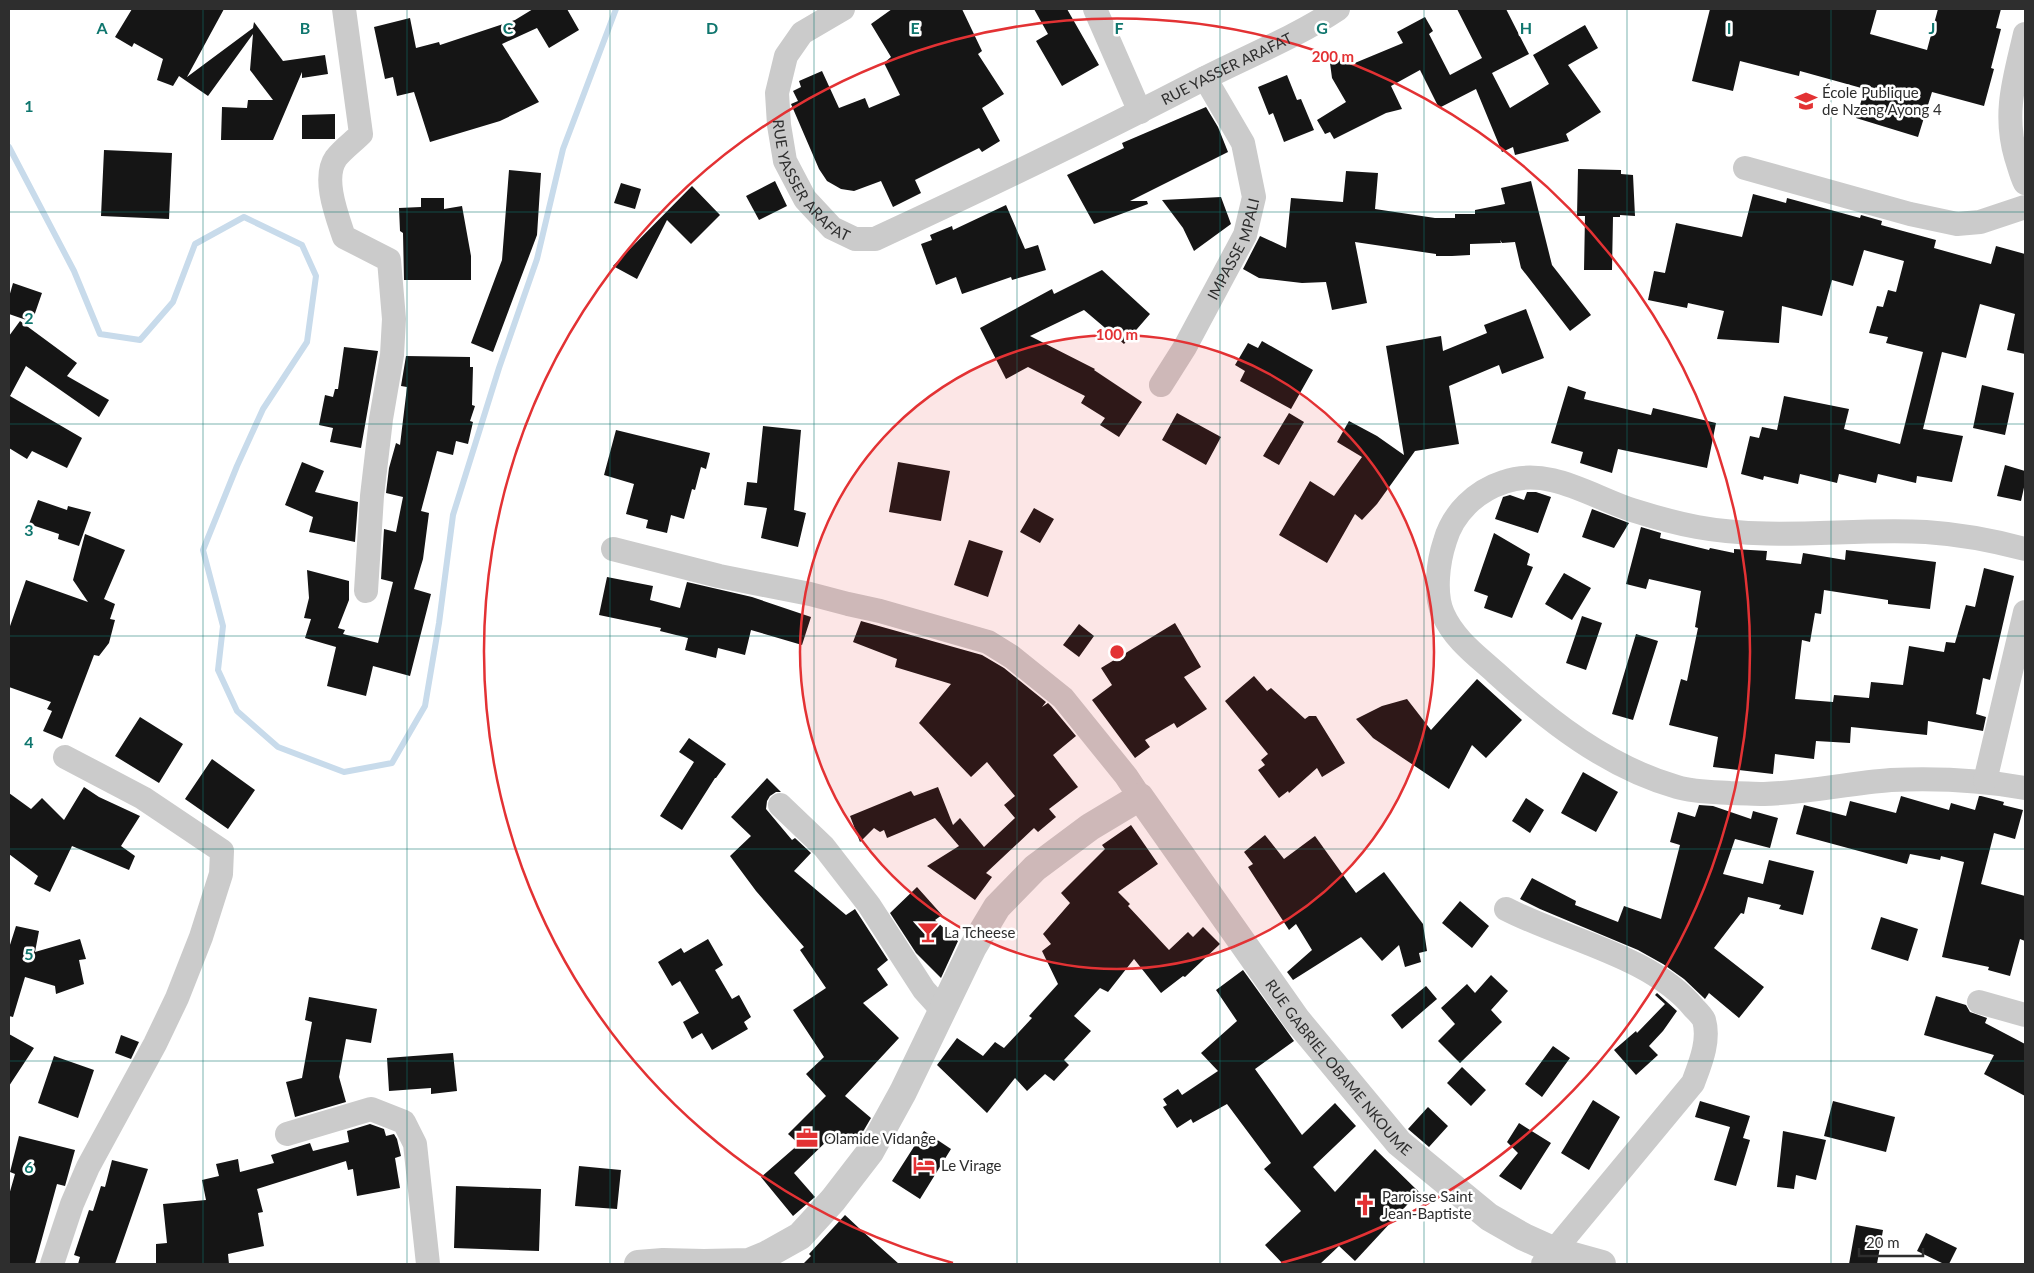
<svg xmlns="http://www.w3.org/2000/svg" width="2034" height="1273" font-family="Lato,sans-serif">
	<rect width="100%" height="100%" fill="#fff"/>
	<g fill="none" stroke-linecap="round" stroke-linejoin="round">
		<path stroke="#c8dbeb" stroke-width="6" d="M9 147 74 271 100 334 140 340 173 302 195 244 244 217 302 245 316 276 307 342 263 409 237 466 203 550 223 626 218 670 237 711 278 747 344 772 392 763 425 706 439 623 453 515 499 368 537 259 563 149 616 9"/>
	</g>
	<path fill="#151515" d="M132 9H224L187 77 253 28 254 22 283 61 325 55 328 74 302 78V72L273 140H221L222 107 247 108 248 100H273L250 70 253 34 208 96 179 76 173 86 157 80 163 59 134 43 132 47 115 37Z
		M533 9H567L579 30 549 48 537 28 502 44 539 102 500 121 430 142 414 92 397 96 393 77 385 79 374 27 410 18 416 48 439 42 440 45 515 20Z
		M892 9H962L982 51 978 54 1004 94 982 108 1000 141 982 152 979 148 915 180 921 193 893 207 881 181 854 191 841 189 827 181 819 169 791 104 798 101 793 91 801 87 799 81 822 71 839 108 865 98 869 108 900 95 884 63 891 57 871 24Z
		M1034 9H1067L1099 65 1062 86 1036 41 1048 34Z
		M1457 9H1506L1529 54 1492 73 1510 108 1549 84 1533 55 1585 25 1598 48 1568 65 1601 112 1566 134 1569 141 1515 155 1513 147 1502 152 1476 89 1439 108 1420 70 1391 86 1402 109 1386 113 1334 139 1330 132 1325 134 1317 120 1346 102 1332 78 1330 63 1344 55 1350 65 1403 43 1397 32 1425 17 1433 31 1429 34 1450 75 1482 58Z
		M1710 9H1877L1870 34 1927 50 1938 9H2001L1996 28 2001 29 1991 68 1994 69 1984 106 1932 92 1918 137 1856 118 1865 89 1800 71 1799 76 1740 61 1733 91 1692 81Z
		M1287 75 1297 100 1301 99 1314 130 1284 142 1273 113 1269 115 1258 87Z
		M1206 107 1218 127 1228 152 1130 201H1147L1148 204 1094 224 1067 175 1124 148 1122 143Z
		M335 114V139H302V115Z
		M104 150 172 153 169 219 101 216Z
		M1578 169 1621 170V174L1633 175 1635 216 1620 215V217H1613L1612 270H1584L1585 216H1577Z
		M509 170 541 173 537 235 493 352 471 343 502 260Z
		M1346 171 1378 173 1375 209 1435 218H1455V214H1475V210L1505 204 1501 188 1531 181 1552 265 1591 315 1570 331 1521 268 1515 242 1502 243 1500 240 1501 243 1470 244V255L1452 256H1436V254L1355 242 1367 303 1332 310 1326 282 1302 283 1259 278 1243 269 1260 236 1286 248 1291 198 1343 202Z
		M775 181 787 206 759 220 746 196Z
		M621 183 641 189 635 209 614 203Z
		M692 186 720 215 691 244 667 220 637 279 613 266Z
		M1753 194 1786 203 1787 198 1860 218 1861 215 1882 221 1881 225 1936 240 1934 248 1991 264 1996 246 2025 254V354L2007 350 2015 314 1980 304 1966 358 1942 352 1923 429 1963 436 1952 482 1917 476 1916 483 1878 474 1876 483 1839 474 1837 483 1800 474 1798 484 1764 476 1763 480 1741 474 1750 436 1759 438 1762 427 1777 430 1784 396 1849 409 1844 429 1900 444 1923 352 1886 343 1888 337 1869 333 1877 306 1883 307 1888 290 1896 292 1904 261 1864 250 1853 286 1832 280 1822 316 1782 306 1779 343 1717 339 1724 311 1688 303 1687 308 1648 300 1654 271 1665 273 1676 223 1742 237Z
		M1221 197 1231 224 1194 251 1183 228 1162 200Z
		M421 198H444V209L462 206 471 256V280H404L403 233 400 231 399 208 421 207Z
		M1006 205 1025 249 1038 245 1046 270 1012 280 1011 277 962 294 956 277 936 285 921 244 932 240 930 235 952 226 953 230Z
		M1102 270 1150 314 1124 344 1084 310 1030 336 1095 369 1094 370 1142 402 1119 437 1100 425 1105 418 1081 403 1085 396 1028 367 1006 379 980 328 1052 289 1054 294Z
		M13 283 42 293 32 322 9 314V297Z
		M1526 309 1544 358 1502 374 1499 365 1449 386 1459 444 1415 451 1377 504 1362 520 1355 514 1327 563 1279 535 1310 481 1334 496 1362 457 1337 442 1349 421 1377 436 1404 455 1386 346 1441 336 1443 351 1487 333 1484 325Z
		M20 321 77 363 67 376 109 400 99 417 26 366 10 396 82 438 67 468 32 451 27 459 9 448V336Z
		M1262 341 1313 370 1291 409 1240 381 1245 371 1235 365 1248 343 1258 348Z
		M344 347 378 351 361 448 330 442 333 428 319 425 325 395 333 397 335 389H338Z
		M406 356 470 357V367H473L472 405 475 406 470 421 473 422 468 444 456 441 453 455 437 451 421 511 429 513 423 559 414 589 431 594 410 676 373 666 366 696 327 686 336 647 305 638 311 619 304 618 309 598 307 570 349 581V600L338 628 345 630 343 634 378 643 393 582 381 579 384 529 396 532 403 497 386 493 389 468 396 443 400 445 407 387 401 386Z
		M1982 385 2014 393 2005 435 1973 428Z
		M1568 386 1586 392 1584 399 1651 415 1653 408 1716 423 1707 468 1618 449 1612 473 1580 463 1583 452 1551 443Z
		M1177 413 1221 437 1206 465 1162 440Z
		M1289 413 1304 422 1279 465 1263 456Z
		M763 426 801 430 794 510 806 513 798 547 761 538 767 508 744 505 747 482 757 483Z
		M616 430 710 453 706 469 701 467 695 490 692 489 684 519 671 515 667 533 646 528 648 520 626 514 634 484 604 475Z
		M302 462 324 471 315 492 358 502 355 542 309 532 313 517 285 505Z
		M898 462 950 471 941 521 889 512Z
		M2005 465 2025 471V483L2021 501 1997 496Z
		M1527 492H1536L1551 497 1538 533 1495 519 1503 497 1510 495 1524 500Z
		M38 500 67 510 68 506 91 512 79 546 58 539 59 534 29 524Z
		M1034 508 1054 519 1040 543 1020 532Z
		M1592 509 1629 523 1614 548 1582 537Z
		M1641 527 1661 533 1660 538 1709 550 1710 548 1734 553V549L1767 551 1766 560 1801 564 1803 553 1845 560 1846 550 1936 562 1930 609 1888 604V600L1824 590 1821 614 1815 613 1810 642 1802 640 1795 699 1833 702 1834 695 1869 698 1871 682 1903 685 1909 646 1944 652 1946 642 1955 643 1966 605 1975 607 1984 568 2014 576 1990 680 1983 678 1976 714 1986 717 1983 731 1928 721 1927 735 1851 727 1850 743 1816 741 1814 759 1775 754 1773 774 1713 767 1718 737 1669 725 1681 679 1687 681 1698 628 1695 627 1701 591 1649 579 1646 589 1626 584Z
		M1494 533 1530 554 1527 565 1533 567 1512 618 1484 608 1488 596 1474 591Z
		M85 534 125 550 104 599 115 604 110 619 115 620 109 643 99 656 94 655 62 739 43 731 52 711 47 709 51 702 9 687V629L26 580 88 602 73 580Z
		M969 540 1003 551 988 597 954 585Z
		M1564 573 1591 588 1572 620 1545 604Z
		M607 577 653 586 650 600 680 608 687 582 752 597 811 617 802 645 751 630 745 655 718 648 716 658 685 650 688 638 660 631 661 628 599 615Z
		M1582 616 1602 623 1586 670 1566 663Z
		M861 621 982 655 1004 668 1046 702 1042 707 1048 703 1051 706 1076 736 1053 755 1078 787 1049 809 1056 817 1038 832 1034 828 986 873 992 877 975 900 927 866 959 846 935 818 887 838 884 830 880 832 874 828 860 842 850 816 911 791 914 796 938 787 953 825 960 818 984 847 1015 818 1004 805 1015 796 987 762 971 777 919 723 951 684 895 667 897 659 853 642Z
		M1175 623 1201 667 1184 677 1207 709 1177 728 1174 723 1145 740 1150 747 1135 758 1092 700 1112 685 1101 668Z
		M1079 624 1094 636 1079 657 1063 645Z
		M1636 634 1658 641 1633 720 1612 714Z
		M1254 676 1267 691 1271 688 1305 719 1309 716H1316L1345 763 1322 777 1317 768 1289 793 1288 791 1279 798 1258 770 1265 765 1261 760 1268 754 1225 701Z
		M1477 679 1522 720 1486 758 1472 745 1449 789 1373 738 1356 719 1382 706 1407 699 1431 730Z
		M140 717 183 744 159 783 115 756Z
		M689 738 726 764 716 778H715L682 830 660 816 694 762 679 752Z
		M212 759 255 790 228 829 185 799Z
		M1583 772 1618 792 1596 832 1561 813Z
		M767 778 781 792H776L770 796 767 801 766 809 792 840 795 838 811 853 794 871 846 915 855 909 888 960 877 969 888 985 863 1003 899 1038 845 1096 871 1118 864 1130 850 1146 835 1133 794 1173 815 1197 793 1216 761 1177 799 1144 788 1134 826 1096 806 1074 824 1057 793 1010 826 988 800 950 804 947 756 891 730 856 751 836 731 817Z
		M84 787 99 797 140 816 121 846 135 856 129 870 72 846 50 892 34 884 38 876 9 854V793L31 809 42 798 64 820Z
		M1901 796 1949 810 1951 803 1975 810 1979 796H1981L2004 802 2003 805 2023 810 2015 839 1994 833 1981 884 2025 896V941L2020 939 2010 976 1988 970 1989 967 1942 957 1964 862 1941 856 1940 860 1910 854 1907 864 1796 834 1804 805 1846 816 1850 801 1896 813Z
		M1526 798 1544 810 1530 833 1512 821Z
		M1699 805 1713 806 1751 819 1753 811 1778 818 1770 848 1735 839 1723 874 1763 884 1769 860 1814 871 1803 915 1779 909 1781 905 1748 897 1744 914 1741 913 1714 948 1764 987 1739 1018 1709 993 1705 999 1684 979 1663 964 1638 950 1540 909 1520 899 1532 878 1576 901 1575 905 1618 922 1624 906 1661 919 1680 845 1670 842 1678 812 1695 817Z
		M1131 825 1158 864 1118 892 1130 904 1128 906 1169 950 1188 932 1193 937 1203 927 1220 944 1185 977 1183 976 1161 993 1134 959 1108 992 1100 988 1074 1016 1091 1031 1064 1060 1069 1065 1054 1081 1045 1074 1027 1091 1015 1078 987 1113 937 1065 957 1038 983 1056 995 1042 1004 1048 1032 1018 1029 1016 1058 984 1042 951 1051 944 1043 934 1070 903 1061 893 1105 849 1102 845Z
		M1265 835 1284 859 1315 836 1356 893 1384 872 1423 924 1427 951 1419 953 1421 962 1405 967 1399 945 1382 961 1361 937 1293 980 1287 972 1312 950 1296 924 1289 930 1248 867 1253 864 1244 852Z
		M917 887 942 915 935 920 958 941 941 978 916 953 890 913Z
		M1460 901 1489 926 1472 948 1442 923Z
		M1881 917 1918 929 1908 961 1871 949Z
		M16 926 39 931 35 952 80 939 86 959 79 960 84 984 56 994 55 986 25 977 13 1017 9 1016V948Z
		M708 939 723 965 715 970 732 999 739 995 751 1017 744 1022 748 1029 712 1050 702 1033 692 1039 683 1022 699 1013 680 981 672 986 658 962 681 948 684 953Z
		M1243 970 1294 1041 1255 1069 1302 1135 1335 1103 1356 1126 1313 1167 1335 1192 1375 1149 1419 1192 1355 1261 1339 1246 1320 1264H1283L1265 1245 1301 1211 1264 1169 1271 1163 1227 1104 1193 1123 1191 1119 1177 1128 1163 1107 1167 1105 1163 1099 1178 1089 1182 1095 1218 1071 1201 1053 1237 1021 1216 990Z
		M1491 975 1508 991 1491 1010 1502 1022 1460 1063 1438 1041 1455 1024 1441 1008 1467 984 1475 993Z
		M1426 986 1437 999 1402 1029 1391 1015Z
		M1657 993 1677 1011 1663 1031 1649 1046 1658 1055 1636 1075 1614 1050 1636 1031 1637 1033 1665 1004 1655 995Z
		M1936 996 1966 1005 1970 1012 1987 1018 1985 1023 2025 1044V1096L1984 1074 1994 1055 1924 1035Z
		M309 997 377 1009 371 1043 346 1039 339 1077 346 1102 295 1117 286 1082 302 1078 312 1022 305 1020Z
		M9 1034 34 1048 9 1086Z
		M121 1035 139 1042 131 1059 115 1053Z
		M1553 1046 1570 1058 1542 1097 1525 1084Z
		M453 1053 457 1091 431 1094V1088L389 1091 387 1058Z
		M54 1056 94 1070 78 1118 38 1103Z
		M1462 1067 1486 1090 1471 1106 1447 1083Z
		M1593 1100 1620 1117 1589 1170 1561 1153Z
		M1700 1101 1750 1116 1743 1138 1750 1140 1736 1186 1714 1180 1730 1127 1695 1117Z
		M1833 1101 1895 1117 1886 1152 1824 1136Z
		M1428 1107 1448 1126 1429 1147 1408 1129Z
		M1519 1123 1551 1143 1521 1190 1499 1176 1518 1153 1507 1142Z
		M370 1124 384 1129 386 1136 394 1134 397 1139 401 1156 395 1158 400 1188 357 1196 353 1169 348 1170 346 1161 257 1189 263 1212 258 1213 264 1246 228 1254 229 1264H156V1244L167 1243 163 1204 206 1200 202 1180 219 1176 216 1164 238 1159 240 1172 274 1163 271 1155 310 1143 313 1151 349 1142 347 1131Z
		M924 1131 951 1149 920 1199 892 1181Z
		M1783 1131 1826 1140 1816 1180 1796 1175 1794 1189 1777 1187Z
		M19 1136 75 1150 65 1186 57 1184 35 1264H9V1195L15 1174 10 1172Z
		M112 1160 148 1169 115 1264H78L80 1257 74 1255 89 1210 93 1211 101 1186 105 1187Z
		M579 1166 621 1170 617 1209 575 1206Z
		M456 1186 541 1189 539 1251 454 1248Z
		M845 1215 860 1229 899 1264H803L811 1256 809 1254Z
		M1856 1225 1883 1230 1877 1264H1849Z
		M1926 1233 1957 1248 1949 1264H1944L1917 1251Z"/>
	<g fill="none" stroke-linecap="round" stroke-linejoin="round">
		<g stroke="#cbcbcb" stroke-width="24">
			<path d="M344 9 361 134C353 142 343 149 336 158 322 178 337 216 344 237L389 260 394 319 392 355 381 419 372 496 366 591"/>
			<path id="s1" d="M843 9 802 33 786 56 777 93 779 125 785 161 805 199 832 228 855 239H875C985 188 1095 135 1203 79 1248 56 1296 37 1338 9"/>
			<path d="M1095 9 1140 112"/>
			<path d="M2025 34C2015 78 2003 112 2016 157 2019 166 2021 175 2025 183"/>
			<path d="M1745 168 1910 214 1957 224 1980 222 2025 207"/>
			<path id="s2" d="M1161 385 1185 347 1245 235 1254 197 1243 143 1205 78"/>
			<path d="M613 549 719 576 810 594 848 604 880 611 988 642 1012 657 1063 698 1126 776 1140 797"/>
			<path d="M2025 549C1995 541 1957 534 1926 532 1850 528 1772 541 1697 527 1676 523 1654 517 1632 510 1592 497 1548 466 1504 482 1476 491 1453 513 1445 541 1438 562 1434 594 1443 614 1454 639 1476 655 1496 673 1549 721 1607 767 1677 787 1694 792 1713 792 1730 793 1742 793 1753 794 1764 794 1806 793 1849 783 1891 780 1936 778 1981 780 2025 788"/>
			<path d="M1985 781 2025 612"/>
			<path d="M780 805 824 847 869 905 924 990 943 1011"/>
			<path d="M1506 909C1566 940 1651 956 1694 1008 1697 1011 1702 1016 1704 1020 1710 1041 1700 1064 1693 1083L1543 1264"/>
			<path d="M1979 1002 2025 1015"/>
			<path d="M287 1134 371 1109 404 1122 415 1144 428 1264"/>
			<path d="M52 1264 72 1204 88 1167 155 1044 177 998 201 937 221 874 222 851 143 798 65 757"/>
		</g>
		<path stroke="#cbcbcb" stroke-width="28" id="s3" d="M638 1264 663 1262 704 1263 749 1262 766 1255 800 1236 833 1200 870 1152 903 1092 973 947 997 907 1035 868 1090 827 1140 797 1297 1020 1399 1143 1489 1217 1524 1237 1555 1251 1602 1264"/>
	</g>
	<path fill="none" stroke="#0f766e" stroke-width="1" stroke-opacity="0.55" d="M203 9V1264M407 9V1264M610 9V1264M814 9V1264M1017 9V1264M1220 9V1264M1424 9V1264M1627 9V1264M1831 9V1264M9 212H2025M9 424H2025M9 636H2025M9 849H2025M9 1061H2025"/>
	<circle cx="1117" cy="652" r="317" fill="#e33234" fill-opacity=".12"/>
	<g fill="none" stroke="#e33234" stroke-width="2.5">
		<circle cx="1117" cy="652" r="317"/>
		<path d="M953 1263A633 633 0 1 1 1281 1263"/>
	</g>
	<defs>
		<g id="school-bare" transform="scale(1.725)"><path d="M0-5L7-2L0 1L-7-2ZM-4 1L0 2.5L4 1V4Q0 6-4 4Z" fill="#e33234" stroke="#fff" stroke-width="2.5" paint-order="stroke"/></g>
		<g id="bar-bare" transform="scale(1.725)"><path d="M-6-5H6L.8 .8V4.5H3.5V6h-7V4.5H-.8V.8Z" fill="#e33234" stroke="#fff" stroke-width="2.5" paint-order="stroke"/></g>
		<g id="office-bare" transform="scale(1.725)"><path d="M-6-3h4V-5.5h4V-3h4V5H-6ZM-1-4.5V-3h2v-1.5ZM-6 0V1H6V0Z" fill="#e33234" stroke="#fff" stroke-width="2.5" paint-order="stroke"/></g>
		<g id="hotel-bare" transform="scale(1.725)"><path d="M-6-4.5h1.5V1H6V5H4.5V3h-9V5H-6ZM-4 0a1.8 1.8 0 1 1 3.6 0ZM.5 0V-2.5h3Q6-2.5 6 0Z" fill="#e33234" stroke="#fff" stroke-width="2.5" paint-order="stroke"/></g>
		<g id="church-bare" transform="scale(1.725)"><path d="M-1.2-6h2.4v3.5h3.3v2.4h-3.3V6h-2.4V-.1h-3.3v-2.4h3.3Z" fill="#e33234" stroke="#fff" stroke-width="2.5" paint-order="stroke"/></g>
	</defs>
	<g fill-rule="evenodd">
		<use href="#school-bare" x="1806" y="101"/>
		<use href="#bar-bare" x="928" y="932"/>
		<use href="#office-bare" x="807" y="1138"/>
		<use href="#hotel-bare" x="924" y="1165"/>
		<use href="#church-bare" x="1365" y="1205"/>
	</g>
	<g text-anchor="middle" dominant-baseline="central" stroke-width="5" stroke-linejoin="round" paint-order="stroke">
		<g font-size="15" fill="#2e2e2e" stroke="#fff">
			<text stroke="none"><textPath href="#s1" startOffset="701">RUE YASSER ARAFAT</textPath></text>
			<text stroke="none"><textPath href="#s1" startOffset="212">RUE YASSER ARAFAT</textPath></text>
			<text stroke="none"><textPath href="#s2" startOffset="155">IMPASSE MPALI</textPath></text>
			<text stroke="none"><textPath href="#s3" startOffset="1071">RUE GABRIEL OBAME NKOUME</textPath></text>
		</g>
		<g font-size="15" fill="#2e2e2e" stroke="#fff" text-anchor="start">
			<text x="1822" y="92">École Publique<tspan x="1822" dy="17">de Nzeng Ayong 4</tspan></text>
			<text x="944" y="932">La Tcheese</text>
			<text x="824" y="1138">Olamide Vidange</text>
			<text x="941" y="1165">Le Virage</text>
			<text x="1382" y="1196">Paroisse Saint<tspan x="1382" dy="17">Jean-Baptiste</tspan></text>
		</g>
	</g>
	<g font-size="16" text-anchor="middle" font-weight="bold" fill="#0f766e" stroke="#fff" stroke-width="5" stroke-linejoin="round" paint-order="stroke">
		<text x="102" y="34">A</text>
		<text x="305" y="34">B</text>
		<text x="508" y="34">C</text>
		<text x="712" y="34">D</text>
		<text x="915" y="34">E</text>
		<text x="1119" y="34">F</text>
		<text x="1322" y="34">G</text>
		<text x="1526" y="34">H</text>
		<text x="1729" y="34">I</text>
		<text x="1932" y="34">J</text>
		<text x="29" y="112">1</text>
		<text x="29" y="324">2</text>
		<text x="29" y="536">3</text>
		<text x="29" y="748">4</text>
		<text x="29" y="960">5</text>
		<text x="29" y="1173">6</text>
	</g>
	<circle cx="1117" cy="652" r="8" fill="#e33234" stroke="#fff" stroke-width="2.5"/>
	<g font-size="15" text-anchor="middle" font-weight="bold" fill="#e33234" stroke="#fff" stroke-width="5" stroke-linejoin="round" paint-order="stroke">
		<text x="1333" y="62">200 m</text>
		<text x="1117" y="340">100 m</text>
	</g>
	<rect width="2034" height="1273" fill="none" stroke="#2e2e2e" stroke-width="20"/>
	<path d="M1859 1248v8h64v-8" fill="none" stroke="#2e2e2e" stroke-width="2.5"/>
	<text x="1866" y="1248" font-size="15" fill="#2e2e2e" stroke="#ffffff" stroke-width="4" paint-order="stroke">20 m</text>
</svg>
